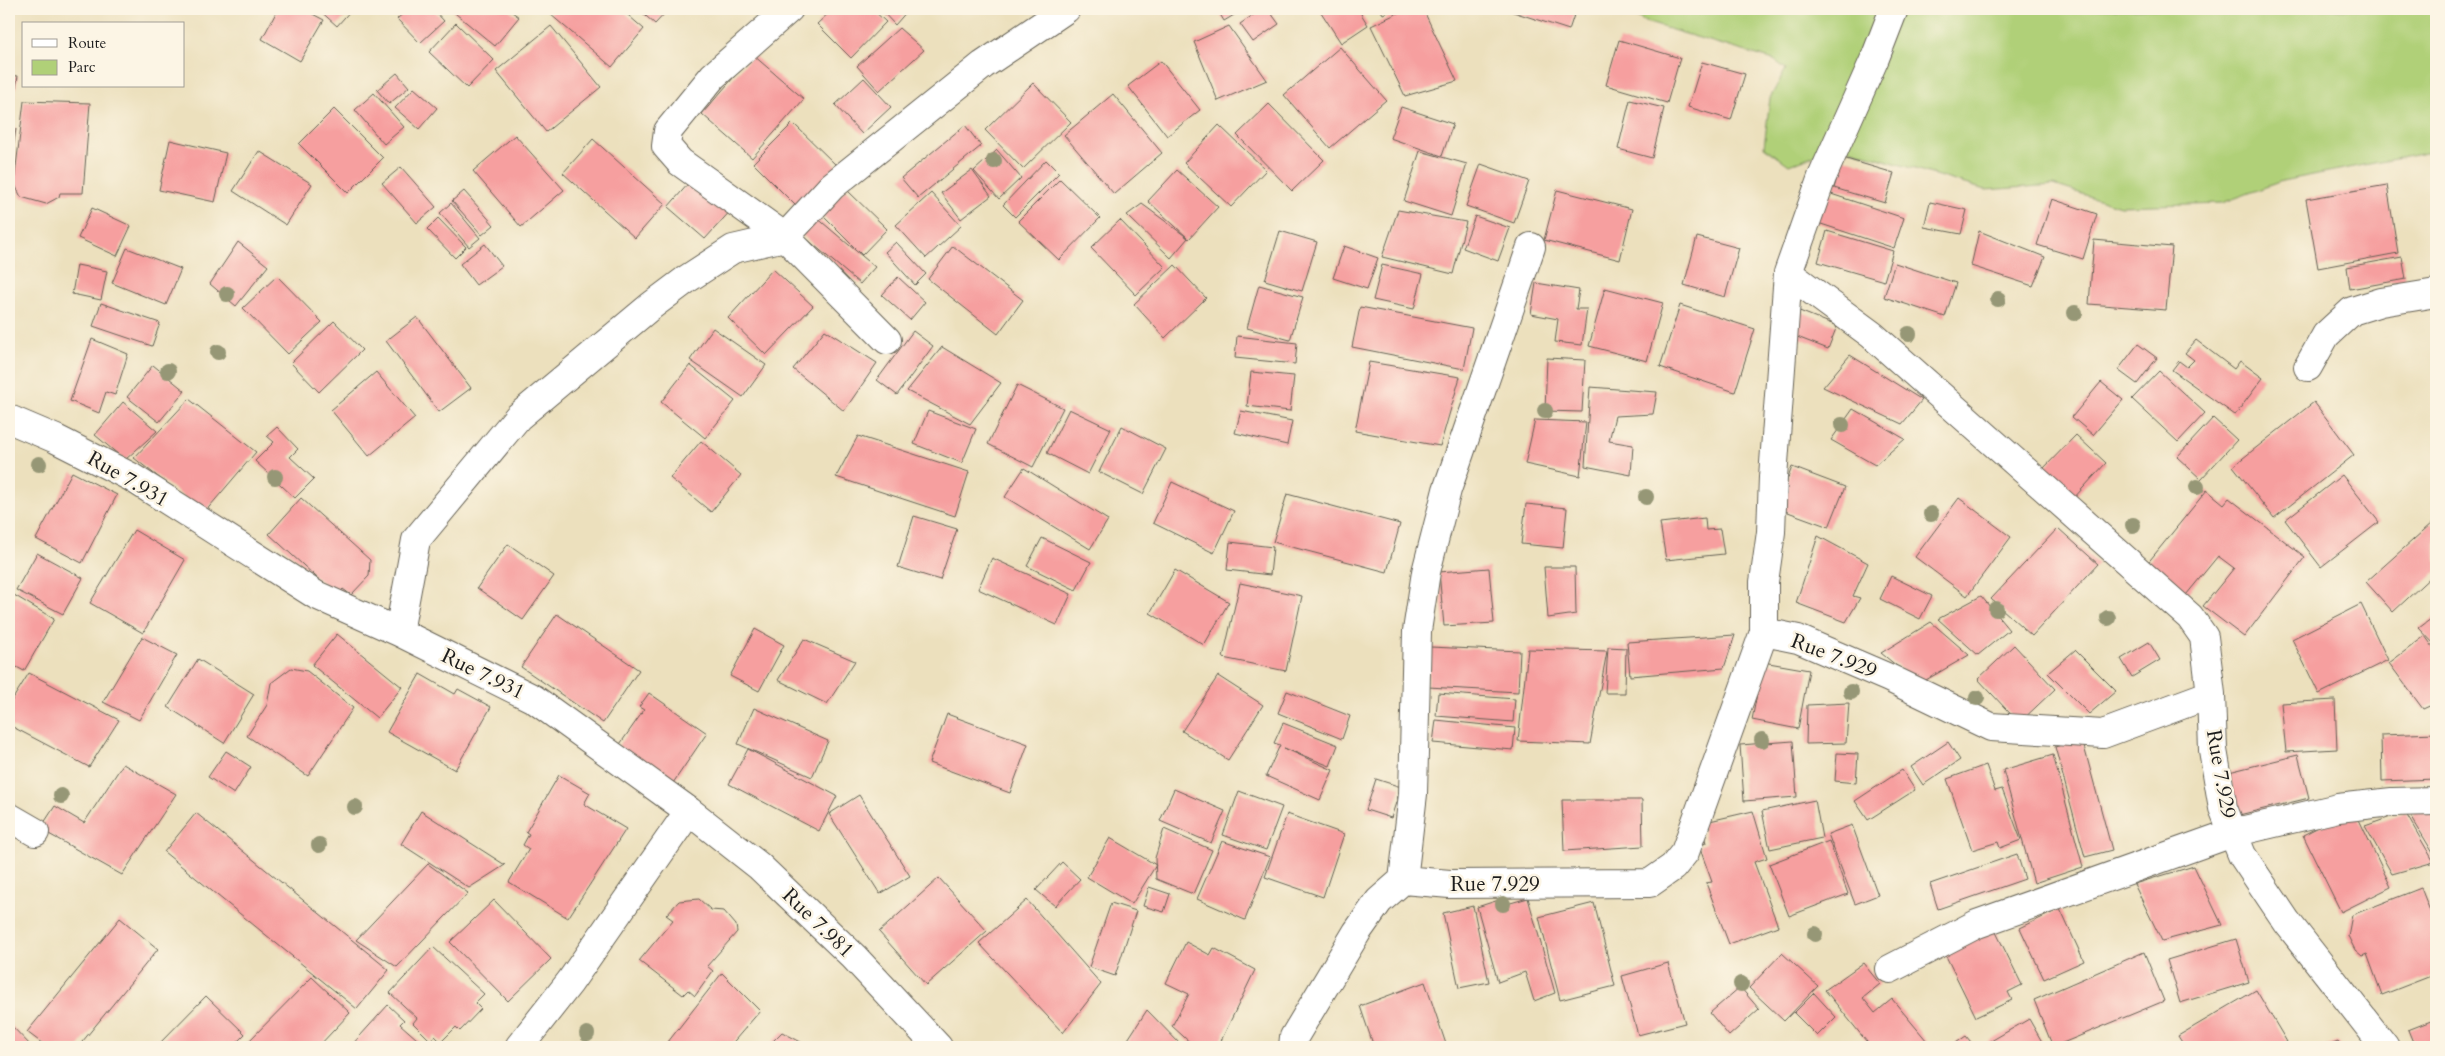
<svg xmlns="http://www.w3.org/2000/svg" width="2445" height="1056" font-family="Cardo,serif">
	<rect width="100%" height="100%" fill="#fcf5e5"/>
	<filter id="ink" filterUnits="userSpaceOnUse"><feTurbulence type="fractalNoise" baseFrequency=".02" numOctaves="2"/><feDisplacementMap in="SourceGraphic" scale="10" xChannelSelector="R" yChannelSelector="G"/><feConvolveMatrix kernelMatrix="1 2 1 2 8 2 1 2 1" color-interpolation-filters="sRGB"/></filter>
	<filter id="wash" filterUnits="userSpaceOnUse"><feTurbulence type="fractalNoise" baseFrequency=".0096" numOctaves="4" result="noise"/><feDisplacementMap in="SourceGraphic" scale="20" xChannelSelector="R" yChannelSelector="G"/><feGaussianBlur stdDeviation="1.12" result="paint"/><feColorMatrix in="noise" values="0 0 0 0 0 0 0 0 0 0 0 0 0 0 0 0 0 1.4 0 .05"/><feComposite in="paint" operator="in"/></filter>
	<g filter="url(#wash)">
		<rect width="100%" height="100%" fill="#ece0bd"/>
		<path fill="#b0d078" stroke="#66764a" d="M1626 9H2436V151L2282 181 2222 203 2120 206 2054 185 1985 190 1838 146 1789 165 1764 147 1770 98 1786 69 1774 60 1645 22Z"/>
		<g id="blocks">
			<path fill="#f69f9f" d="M278 9H303L324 20 300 61 262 39Z
				M318 9H352L337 26Z
				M389 9H404L401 14Z
				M408 9H433L444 21 420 43 397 19Z
				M450 9H508L519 17 495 46Z
				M554 9H621L644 29 612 67 550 14Z
				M638 9H669L655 24Z
				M833 9H872L886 22 851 58 817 24Z
				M880 9H909L895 25Z
				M1217 9H1244L1224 21Z
				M1262 9H1268L1279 24 1253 42 1240 24Z
				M1319 9H1358L1368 25 1341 43Z
				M1380 9H1394L1383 14Z
				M1406 9H1423L1457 81 1405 96 1371 26Z
				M1504 9H1576L1569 30Z
				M456 23 494 60 467 88 429 52Z
				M551 26 601 87 546 132 496 71Z
				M1229 26 1267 80 1218 101 1194 42Z
				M899 28 924 50 879 91 857 66Z
				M1619 40 1680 58 1667 103 1606 85Z
				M1340 47 1386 100 1330 148 1284 95Z
				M753 55 804 99 752 158 702 114Z
				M1161 61 1200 110 1167 136 1128 86Z
				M1702 62 1745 74 1731 120 1688 107Z
				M397 73 409 87 389 104 377 90Z
				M9 75 18 76 10 120H9Z
				M864 78 891 107 862 134 835 105Z
				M1033 83 1071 122 1023 169 985 130Z
				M414 88 437 108 419 129 395 108Z
				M374 93 404 127 384 144 355 110Z
				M1113 94 1162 153 1114 194 1064 135Z
				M1630 100 1664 108 1652 158 1618 149Z
				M24 101 90 103 83 193H60L59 197 46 204 21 197 14 183Z
				M1269 104 1324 160 1292 191 1237 135Z
				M1401 107 1453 124 1442 156 1390 138Z
				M334 109 383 158 348 193 299 144Z
				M793 123 839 168 799 209 753 163Z
				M965 125 981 146 918 198 901 178Z
				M1219 125 1266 170 1231 207 1184 163Z
				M9 127 16 129 11 161H9Z
				M515 135 564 190 521 227 473 171Z
				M593 139 665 204 635 238 563 173Z
				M170 140 226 153 215 202 159 190Z
				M997 150 1021 178 999 199 974 171Z
				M259 151 312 184 286 225 233 191Z
				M1420 151 1467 164 1451 216 1404 201Z
				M1843 158 1894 173 1885 203 1834 188Z
				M1046 160 1059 173 1015 217 1003 205Z
				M1481 164 1529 181 1514 223 1466 206Z
				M401 167 436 207 417 223 382 183Z
				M972 170 991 196 961 219 941 193Z
				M1177 170 1218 207 1189 239 1148 201Z
				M696 175 733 208 705 239 668 207Z
				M1060 179 1100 218 1059 260 1018 221Z
				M2387 185 2398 253 2318 268 2306 199Z
				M846 189 887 229 862 255 821 214Z
				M1557 190 1632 209 1620 260 1544 240Z
				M464 191 494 225 482 235 452 201Z
				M1825 192 1904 218 1894 248 1815 222Z
				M931 193 961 226 926 258 896 225Z
				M2052 199 2097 214 2083 259 2037 245Z
				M1930 202 1967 210 1961 234 1924 227Z
				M451 203 480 238 469 247 440 213Z
				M1142 204 1188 238 1171 258 1127 215Z
				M92 208 131 226 117 256 78 238Z
				M1398 210 1466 222 1453 274 1382 257Z
				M1475 216 1510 228 1498 261 1463 248Z
				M816 217 875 267 860 284 801 234Z
				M438 218 466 247 455 258 427 229Z
				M1120 220 1165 267 1136 295 1091 248Z
				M1280 231 1317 242 1302 291 1265 280Z
				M1827 231 1893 251 1884 281 1818 262Z
				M1979 231 2045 257 2033 286 1971 266Z
				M1697 237 1739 248 1725 297 1684 285Z
				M2094 240 2172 247 2166 310 2089 304Z
				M238 242 268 266 236 306 210 284Z
				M896 242 926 274 915 285 885 252Z
				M485 244 502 266 476 285 460 264Z
				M953 246 1023 300 998 334 928 279Z
				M1344 246 1378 258 1367 289 1333 278Z
				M127 248 181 269 166 305 112 283Z
				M2402 257 2406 279 2350 289 2347 267Z
				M1895 263 1956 283 1945 317 1884 297Z
				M77 265 107 271 101 300 72 294Z
				M1175 265 1206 298 1165 338 1134 304Z
				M1382 265 1423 274 1414 309 1373 300Z
				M773 269 813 306 766 355 728 318Z
				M277 276 322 322 288 354 243 308Z
				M898 277 925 302 910 320 882 295Z
				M1536 283 1579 290 1576 309H1587L1582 345 1555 342 1558 319 1531 314Z
				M1259 285 1303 297 1290 340 1247 328Z
				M1605 288 1663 303 1647 361 1589 346Z
				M101 303 160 323 152 346 93 326Z
				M1680 305 1755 329 1735 392 1660 367Z
				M1360 307 1472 328 1464 369 1352 347Z
				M1797 310 1837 326 1828 349 1787 333Z
				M417 317 471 388 439 412 386 341Z
				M334 321 362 350 319 392 291 363Z
				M713 328 766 365 743 397 690 360Z
				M825 330 877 363 844 411 793 369Z
				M913 331 933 346 897 395 877 380Z
				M1237 336 1297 343 1295 364 1235 358Z
				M92 339 128 354 115 395 106 392 99 413 70 401Z
				M2196 340 2234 369 2240 361 2263 378 2235 415 2172 370 2179 361 2187 367 2194 360 2185 353Z
				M2138 344 2157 358 2137 384 2118 370Z
				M942 347 1001 383 970 424 907 391Z
				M1850 355 1922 400 1902 424 1823 387Z
				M1547 358 1585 360 1582 412 1545 411Z
				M1369 362 1460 377 1440 446 1355 431Z
				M153 365 185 391 159 422 127 397Z
				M690 365 735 401 705 438 661 402Z
				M2159 371 2205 413 2178 442 2132 399Z
				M376 372 415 418 369 456 331 410Z
				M1251 372 1294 376 1290 411 1247 406Z
				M2101 382 2123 400 2093 435 2072 417Z
				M1017 385 1063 408 1033 467 988 444Z
				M1590 387 1657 392 1653 414 1615 416 1609 441 1633 445 1631 475 1585 466Z
				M189 399 256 452 204 513 134 458Z
				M123 402 157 431 125 460 95 435Z
				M2314 402 2354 455 2274 518 2233 466Z
				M1069 409 1111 429 1088 474 1047 453Z
				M1853 409 1905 439 1875 465 1831 440Z
				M928 411 976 429 962 463 914 444Z
				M1241 411 1292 421 1287 445 1235 433Z
				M2213 418 2237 440 2201 479 2177 457Z
				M1535 420 1586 422 1580 476 1525 464Z
				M1122 426 1166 449 1143 494 1099 472Z
				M277 427 298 449 290 457 314 479 295 498 255 461 274 442 267 436Z
				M2076 435 2106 463 2072 500 2041 471Z
				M858 436 969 472 955 516 836 477Z
				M701 441 741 475 711 512 670 478Z
				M1792 467 1845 487 1829 527 1777 508Z
				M1024 468 1108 520 1090 549 1005 497Z
				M72 472 117 495 82 563 36 539Z
				M2342 475 2379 522 2321 567 2285 520Z
				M1172 482 1234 511 1214 553 1153 523Z
				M2207 490 2224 504 2229 498 2305 557 2244 637 2203 606 2234 568 2218 556 2186 595 2146 565Z
				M1287 494 1400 524 1387 572 1273 542Z
				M301 498 370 560 369 576 351 595 343 589 337 596 269 534Z
				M1959 498 2011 537 1967 596 1915 557Z
				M1526 504 1567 508 1563 548 1521 544Z
				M914 516 957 529 940 580 898 567Z
				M1705 518 1706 530 1720 529 1724 554 1666 560 1660 523Z
				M2432 523 2436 528V572L2393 612 2366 582Z
				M2058 528 2098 564 2032 636 1991 599Z
				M134 530 185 560 143 633 90 603Z
				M1818 536 1868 563 1853 596 1860 598 1846 622 1796 603Z
				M1042 538 1091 562 1076 590 1027 566Z
				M1230 542 1273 547 1270 575 1227 570Z
				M508 544 554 576 523 620 477 588Z
				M37 553 83 578 63 614 16 590Z
				M992 558 1071 594 1057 625 978 589Z
				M1544 567H1575L1576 614 1548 618Z
				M1489 568 1494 623 1444 626 1439 572Z
				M1175 570 1229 602 1204 645 1150 613Z
				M1891 576 1932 596 1920 619 1880 599Z
				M1240 583 1302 596 1286 671 1223 658Z
				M14 595 54 619 24 671 9 663V604Z
				M1981 596 2009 630 1978 655 1938 619Z
				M2361 604 2388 660 2319 694 2292 639Z
				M557 614 639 670 603 723 521 667Z
				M2436 615V646L2419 628Z
				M1931 622 1969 655 1919 684 1881 653Z
				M755 629 784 645 759 691 730 676Z
				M337 634 402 687 377 718 312 665Z
				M1735 635 1724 668 1630 676 1627 642Z
				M2425 636 2436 651V703L2423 709 2389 663Z
				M142 637 177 655 139 720 103 702Z
				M804 639 855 661 827 704 778 680Z
				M2149 642 2160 660 2132 677 2121 659Z
				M2014 645 2055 689 2019 723 1978 679Z
				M1430 647 1520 651 1518 692 1428 687Z
				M1608 647 1626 648 1625 693H1605Z
				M1528 649 1607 651 1590 744 1518 741Z
				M2075 650 2116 691 2089 714 2048 673Z
				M198 659 254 694 224 743 168 707Z
				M1763 662 1809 670 1798 729 1752 720Z
				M291 668 307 671 353 708 308 776 247 736 267 705 271 683Z
				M29 673 119 720 89 767 9 725V705Z
				M420 674 455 694 458 689 491 707 455 770 387 732Z
				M1218 676 1263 705 1228 760 1182 731Z
				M9 684 13 686 9 695Z
				M1287 691 1350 716 1342 739 1278 713Z
				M649 693 707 733 673 783 618 747 644 710 639 707Z
				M1438 693 1515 699 1513 722 1436 716Z
				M2335 700 2337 749 2286 752 2281 703Z
				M1849 703 1846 743 1806 744 1807 705Z
				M754 708 828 741 812 777 738 744Z
				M947 714 1028 744 1010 793 929 763Z
				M1436 720 1515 728 1513 750 1433 743Z
				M1283 723 1338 745 1330 766 1284 748 1333 770 1320 800 1266 776 1280 745 1274 743Z
				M2436 733V779L2382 781 2381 735Z
				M2082 739 2112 850 2085 857 2055 747Z
				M1793 741 1797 797 1744 801 1740 745Z
				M1948 742 1960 760 1923 785 1911 767Z
				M748 749 837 796 819 831 729 784Z
				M226 751 251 767 234 794 208 777Z
				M1837 753 1858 754 1856 783 1835 781Z
				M2053 755 2083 867 2034 883 2003 770Z
				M2298 755 2309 798 2239 815 2229 772Z
				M123 764 176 794 122 875 40 829 55 806 84 823Z
				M1986 765 1995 791 2002 789 2021 840 2000 848 1998 842 1972 850 1947 779Z
				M1902 770 1915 790 1868 820 1855 801Z
				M559 775 590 793 584 804 626 829 568 918 509 882 529 849 523 845 529 834 526 832Z
				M1376 779 1401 787 1391 818 1366 810Z
				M1174 789 1225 811 1211 843 1160 821Z
				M1239 791 1282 807 1266 850 1223 835Z
				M859 795 910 876 880 894 829 814Z
				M1562 800H1642L1643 846 1564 851Z
				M1815 800 1822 838 1770 849 1762 811Z
				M2413 807 2436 809V858L2412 818Z
				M2354 809 2391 887 2341 912 2303 835Z
				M421 811 505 865 469 888 401 844Z
				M1753 811 1767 858 1754 862 1778 926 1729 944 1706 883 1712 882 1699 846 1706 843 1701 823Z
				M2405 812 2434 862 2392 874 2365 826Z
				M196 813 389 970 357 1009 164 852Z
				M1287 814 1344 834 1323 897 1265 877Z
				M1852 825 1878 895 1855 904 1828 834Z
				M1164 829 1212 850 1193 894 1156 879 1155 858Z
				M1110 838 1156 865 1132 904 1087 877Z
				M1222 841 1270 857 1245 920 1197 899Z
				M1829 841 1848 894 1789 916 1769 864Z
				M2017 854 2025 879 1938 909 1930 884Z
				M1062 862 1080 879 1055 906 1036 890Z
				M428 864 468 893 397 967 356 940Z
				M2194 866 2222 925 2162 941 2134 884Z
				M939 878 987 931 926 985 879 932Z
				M1149 887 1170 894 1164 912 1143 906Z
				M2421 888 2436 926V974L2382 995 2367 954 2362 956 2355 950 2348 936 2352 915Z
				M1505 898 1507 904 1528 898 1555 993 1534 1001 1525 972 1498 982 1477 907Z
				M699 899 711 910 724 911 736 925 737 932 707 966 713 971 695 996 688 990 683 995 639 961 673 920 666 915 679 901Z
				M494 900 551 959 508 1001 450 942Z
				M1027 900 1101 984 1063 1033 979 943Z
				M1111 903 1136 911 1115 976 1089 967Z
				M1594 903 1615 986 1560 1000 1539 917Z
				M1473 906 1489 982 1459 988 1443 913Z
				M2060 909 2084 961 2044 979 2020 928Z
				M120 918 158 949 78 1047H47L27 1032Z
				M1994 928 2022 985 2008 992 2012 1000 1976 1017 1944 952Z
				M2236 939 2249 982 2180 1003 2167 960Z
				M1186 942 1210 955 1214 948 1255 970 1218 1047H1195L1172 1026 1189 994 1166 983Z
				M433 947 484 994 475 1003 481 1009 460 1031 456 1027 441 1042 435 1036 431 1041 413 1023 417 1018 390 993Z
				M2144 952 2164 1001 2053 1047 2034 1000Z
				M1782 953 1818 986 1784 1021 1749 988Z
				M1668 963 1685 1023 1638 1035 1622 976Z
				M1863 963 1880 984 1863 998 1875 1013 1892 999 1927 1041 1917 1047H1871L1825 990Z
				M722 973 760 1011 729 1047H664Z
				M312 977 350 1013 318 1047H243Z
				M1425 982 1447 1047H1374L1360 1006Z
				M1740 987 1759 1009 1729 1036 1710 1013Z
				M2256 990 2287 1042 2278 1047H2185L2178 1036Z
				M1814 993 1836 1017 1817 1036 1794 1013Z
				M206 996 245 1034 232 1047H156Z
				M388 1005 404 1020 400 1024 426 1047H350Z
				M1147 1010 1183 1047H1123Z
				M2029 1019 2045 1047H1985L1984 1045Z
				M2436 1019V1047H2415L2408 1030Z
				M9 1023 32 1047H9Z
				M782 1032 810 1047H767Z
				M1966 1036 1975 1047H1950Z
				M2338 1042 2341 1047H2326Z"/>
		</g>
	</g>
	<g filter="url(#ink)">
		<use href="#blocks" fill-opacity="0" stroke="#656154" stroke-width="1"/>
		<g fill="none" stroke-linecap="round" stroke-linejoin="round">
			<g stroke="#656154" stroke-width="30">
				<path id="minor" d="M789 9 713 76 668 131 666 146 680 162 785 237 887 340
					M1788 273 1872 335 2190 617 2204 637 2211 694
					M2308 367 2326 335 2352 311 2381 302 2436 293
					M9 419 56 439 131 477 316 595 399 632 534 699 689 811 570 982 519 1047
					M399 632 416 540 518 417 651 306 687 279 733 249 785 237 832 186 983 65 1066 9
					M1764 632V582L1771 532 1773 477 1788 273 1822 177 1875 58 1894 9
					M689 811 759 866 854 957 938 1047
					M9 817 35 832
					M1403 880 1413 794 1417 631 1426 572 1447 490 1531 247
					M1890 969 1977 924 2232 833 2338 808 2392 802 2436 801
					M1293 1047 1294 1037 1357 932 1379 901 1403 880 1450 884 1650 883 1673 867 1685 852 1764 632 1798 639 1889 678 1991 727 2103 734 2211 694 2213 750 2223 808 2242 855 2287 922 2385 1047"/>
			</g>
			<use href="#minor" stroke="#fff" stroke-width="28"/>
		</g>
		<g fill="#969776">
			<circle cx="994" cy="161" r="8"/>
			<circle cx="227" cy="294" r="8"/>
			<circle cx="1998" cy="299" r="8"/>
			<circle cx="2075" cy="313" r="8"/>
			<circle cx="1909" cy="334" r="8"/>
			<circle cx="218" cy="352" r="8"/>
			<circle cx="168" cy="371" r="8"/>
			<circle cx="1545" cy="411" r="8"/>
			<circle cx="1842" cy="425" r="8"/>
			<circle cx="39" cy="464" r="8"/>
			<circle cx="275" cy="477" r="8"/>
			<circle cx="2197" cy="487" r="8"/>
			<circle cx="1646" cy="497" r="8"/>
			<circle cx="1931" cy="514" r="8"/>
			<circle cx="2133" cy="525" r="8"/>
			<circle cx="1996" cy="609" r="8"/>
			<circle cx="2108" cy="618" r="8"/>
			<circle cx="1851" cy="692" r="8"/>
			<circle cx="1977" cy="698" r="8"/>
			<circle cx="1762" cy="740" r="8"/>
			<circle cx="61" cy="796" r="8"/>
			<circle cx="355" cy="807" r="8"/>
			<circle cx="319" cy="845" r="8"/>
			<circle cx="1503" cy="904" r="8"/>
			<circle cx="1815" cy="934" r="8"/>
			<circle cx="1741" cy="984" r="8"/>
			<circle cx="587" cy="1034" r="8"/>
		</g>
	</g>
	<g text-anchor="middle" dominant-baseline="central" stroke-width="5" stroke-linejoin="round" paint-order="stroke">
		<g font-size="21" fill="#1c1c1c" stroke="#fcf5e5">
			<text transform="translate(128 479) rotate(30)">Rue 7.931</text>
			<text transform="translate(1834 656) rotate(21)">Rue 7.929</text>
			<text transform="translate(483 674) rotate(26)">Rue 7.931</text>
			<text transform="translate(2221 774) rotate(80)">Rue 7.929</text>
			<text x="1495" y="884">Rue 7.929</text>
			<text transform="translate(818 923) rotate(44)">Rue 7.981</text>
		</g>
	</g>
	<rect width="2445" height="1056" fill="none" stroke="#fcf5e5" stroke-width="30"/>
	<rect x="22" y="22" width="162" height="65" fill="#fcf5e5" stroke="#a29e95"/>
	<rect x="32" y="39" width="25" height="8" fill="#ffffff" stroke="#a29e95"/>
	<text x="68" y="48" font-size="15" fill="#1c1c1c">Route</text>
	<rect x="32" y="60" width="25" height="15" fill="#b0d078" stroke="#a29e95"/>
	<text x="68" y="72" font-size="15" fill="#1c1c1c">Parc</text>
</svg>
